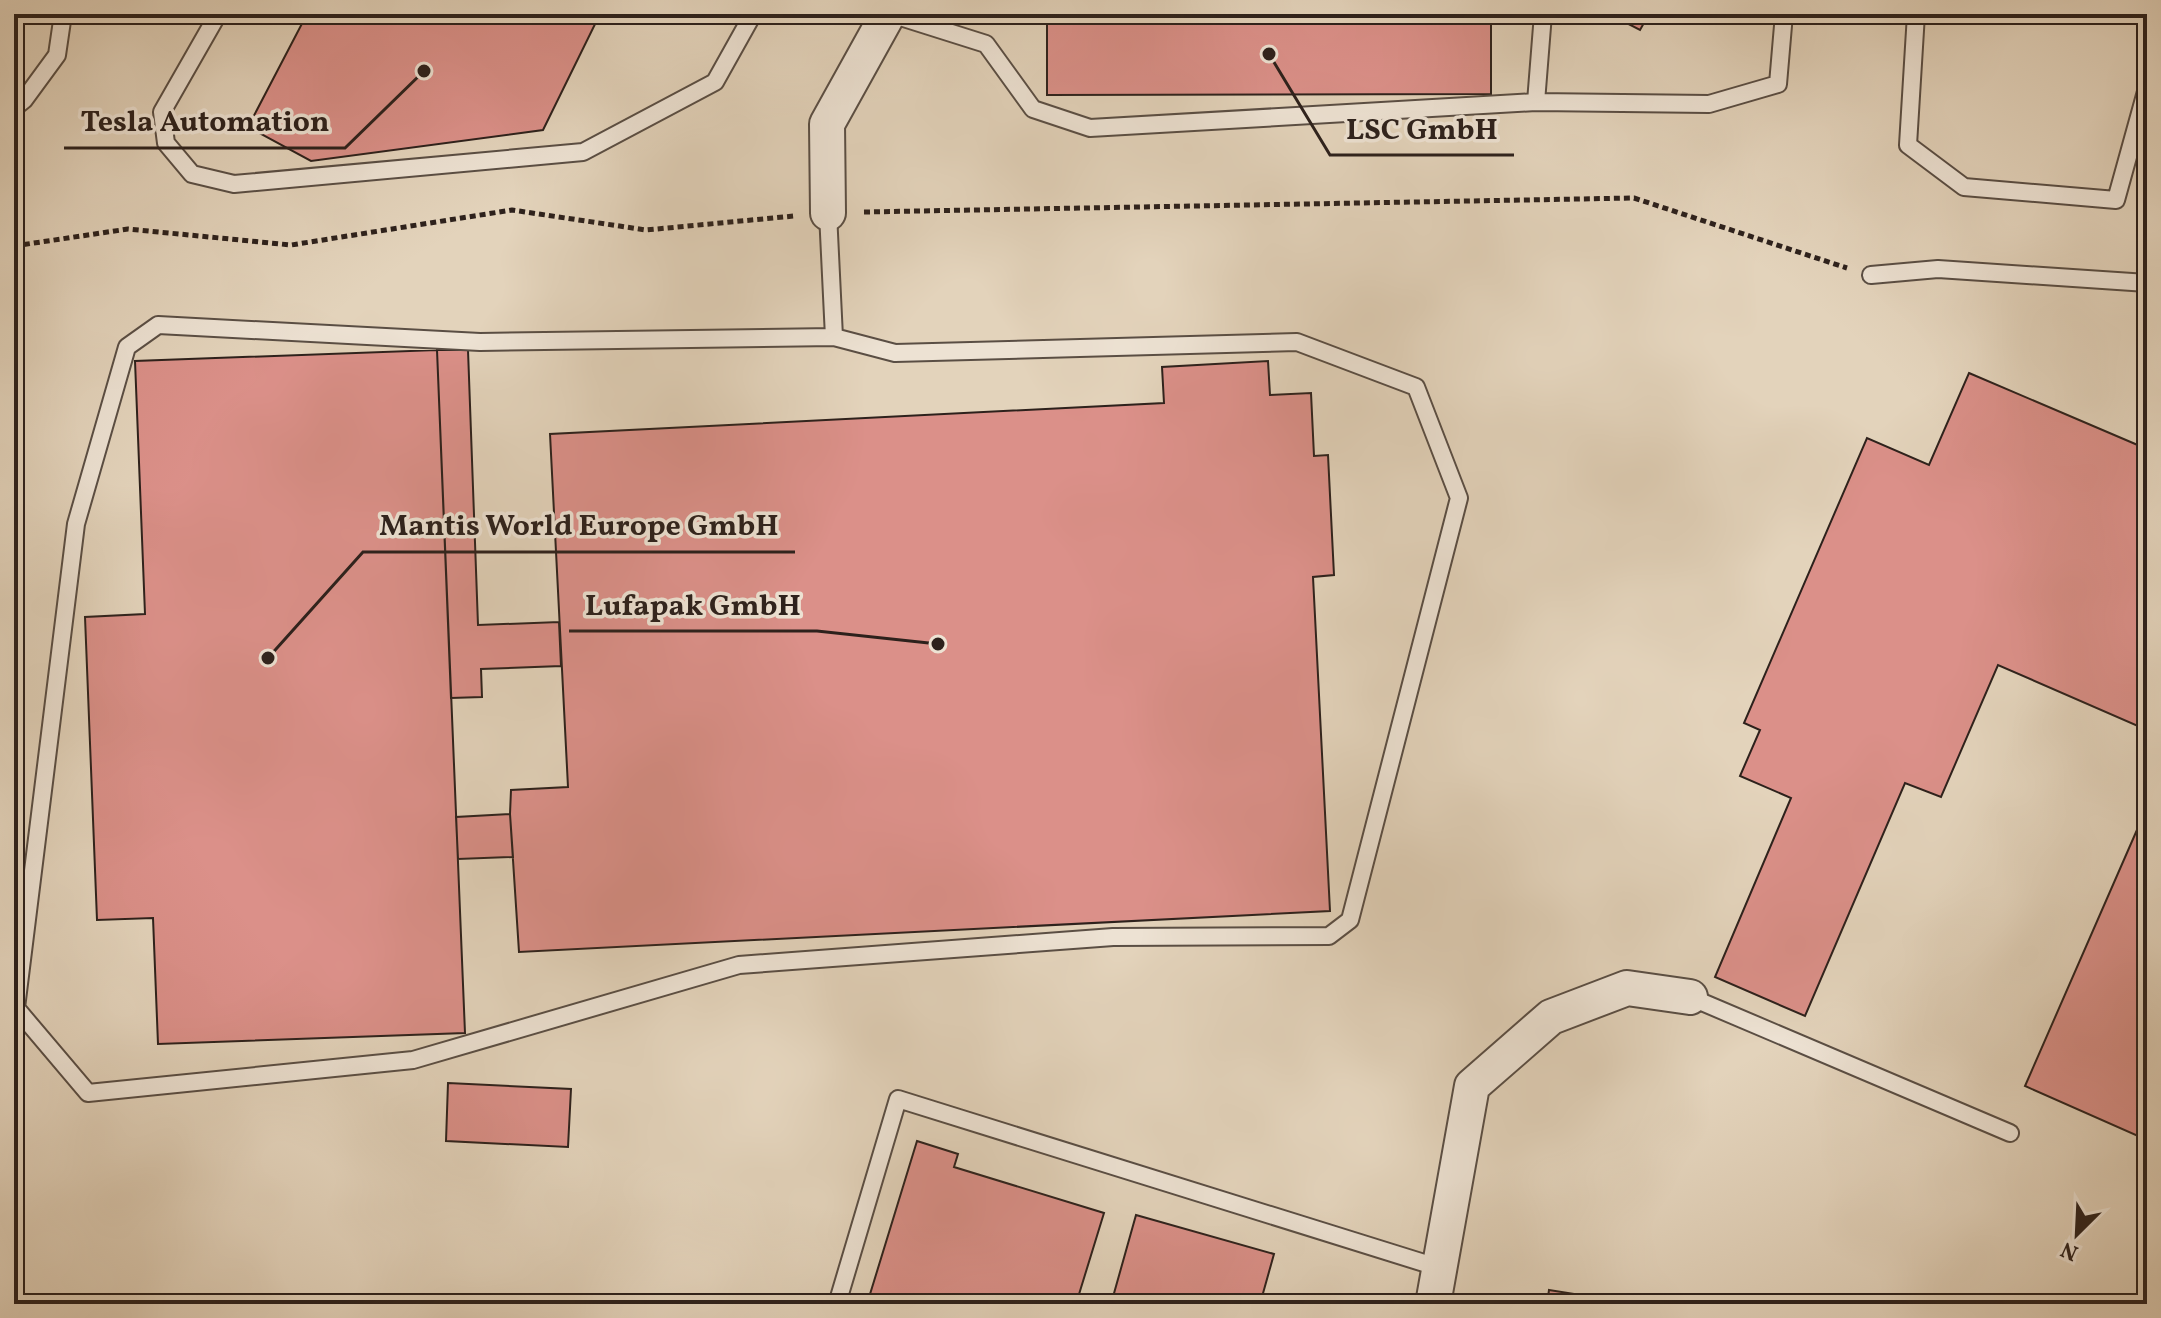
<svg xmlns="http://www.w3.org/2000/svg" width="2161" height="1318" font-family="Vollkorn,serif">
	<rect width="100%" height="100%" fill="#e3d3bb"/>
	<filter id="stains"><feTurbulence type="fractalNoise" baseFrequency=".0025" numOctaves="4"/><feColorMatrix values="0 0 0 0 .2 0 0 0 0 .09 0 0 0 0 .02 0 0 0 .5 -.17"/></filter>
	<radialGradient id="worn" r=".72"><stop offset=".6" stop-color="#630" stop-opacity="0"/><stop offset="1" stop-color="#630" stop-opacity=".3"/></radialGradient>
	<path fill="#db9089" stroke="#2d211c" stroke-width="2" d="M307 14H600L543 130 311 161 248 127Z
		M1047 14H1491V94L1047 95Z
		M1609 14H1649L1640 30Z
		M437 350 465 1033 158 1044 153 918 97 920 85 617 145 614 135 361Z
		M437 350H468L478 625 559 622 561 666 481 669 482 697 451 698Z
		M1268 361 1270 395 1311 393 1314 456 1328 455 1334 575 1313 577 1330 911 519 952 510 814 511 790 568 787 550 434 1164 403 1162 367Z
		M1969 373 2147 449V730L1998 665 1941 797 1905 783 1805 1016 1715 977 1791 798 1740 776 1760 730 1744 723 1867 438 1929 465Z
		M2147 807V1140L2025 1086Z
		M510 814 513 857 458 859 456 817Z
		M448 1083 571 1089 568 1147 446 1141Z
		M917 1141 958 1154 954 1167 1104 1213 1076 1304H867Z
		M1136 1215 1274 1254 1260 1304H1111Z
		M1549 1290 1581 1295 1580 1304H1547Z"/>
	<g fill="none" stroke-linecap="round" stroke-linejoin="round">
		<g stroke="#5a4e44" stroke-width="20">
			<path id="service" d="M218 14 162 112 166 143 192 174 234 184 583 152 715 82 753 14
				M891 14 986 44 1033 109 1090 128 1536 102 1709 104 1778 84 1784 14
				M1916 14 1908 145 1964 187 2116 200 2147 88
				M1536 102 1543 14
				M14 108 24 100 57 55 63 14
				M828 213 834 337 895 353 1297 342 1416 387 1459 498 1350 920 1329 936 1113 937 739 965 413 1060 88 1093 16 1008 76 524 127 347 158 325 480 342 834 337
				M1871 275 1938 269 2147 283
				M1690 997 2010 1133
				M837 1304 898 1099 1440 1268"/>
		</g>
		<g stroke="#5a4e44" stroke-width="38">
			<path id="minor" d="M828 213 827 124 888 14
				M1433 1304 1472 1086 1551 1017 1627 988 1690 997"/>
		</g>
		<path stroke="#2d211c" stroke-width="5" stroke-dasharray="6 4" stroke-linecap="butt" d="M864 212 1634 198 1847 268
			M14 246 128 229 291 245 512 210 646 230 794 216"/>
		<use href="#service" stroke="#ede2d3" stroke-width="16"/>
		<use href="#minor" stroke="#ede2d3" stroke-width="34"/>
	</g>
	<path fill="none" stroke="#2d211c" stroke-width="3" d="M424 71L345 148H64M1269 54L1330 155H1514M268 658L363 552H795M938 644L817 631H569"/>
	<g fill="#2d211c" stroke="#ede2d3" stroke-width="3">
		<circle cx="424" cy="71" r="8"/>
		<circle cx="1269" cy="54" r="8"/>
		<circle cx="268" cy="658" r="8"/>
		<circle cx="938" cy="644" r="8"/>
	</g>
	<g font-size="30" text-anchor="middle" font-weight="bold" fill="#2d211c" stroke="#ede2d3" stroke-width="7" stroke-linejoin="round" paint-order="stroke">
		<text x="205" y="131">Tesla Automation</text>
		<text x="1422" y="139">LSC GmbH</text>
		<text x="579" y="535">Mantis World Europe GmbH</text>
		<text x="693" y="615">Lufapak GmbH</text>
	</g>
	<rect width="2161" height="1318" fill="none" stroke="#e3d3bb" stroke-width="48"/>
	<rect x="16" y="16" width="2129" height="1286" fill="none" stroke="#2d211c" stroke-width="4"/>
	<rect x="24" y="24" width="2113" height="1270" fill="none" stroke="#2d211c" stroke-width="2"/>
	<g transform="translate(2077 1234) rotate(204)" stroke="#ede2d3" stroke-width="6" paint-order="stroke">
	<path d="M0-6L14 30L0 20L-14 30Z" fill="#2d211c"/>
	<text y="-12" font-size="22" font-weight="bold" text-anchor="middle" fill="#2d211c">N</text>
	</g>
	<rect width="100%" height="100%" filter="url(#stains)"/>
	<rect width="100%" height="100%" fill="url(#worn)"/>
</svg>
